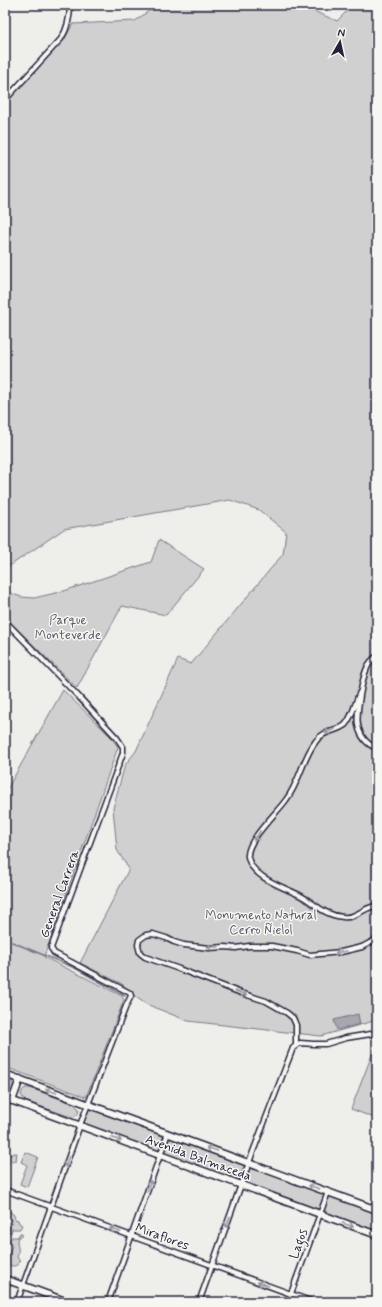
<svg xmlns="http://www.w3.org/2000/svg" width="382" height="1307" font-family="Mynerve,sans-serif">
	<rect width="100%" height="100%" fill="#eeeeeb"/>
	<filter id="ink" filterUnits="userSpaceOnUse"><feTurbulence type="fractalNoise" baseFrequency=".025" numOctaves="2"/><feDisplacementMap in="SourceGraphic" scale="8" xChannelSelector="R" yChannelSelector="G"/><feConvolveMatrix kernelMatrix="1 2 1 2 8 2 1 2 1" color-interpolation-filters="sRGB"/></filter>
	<g filter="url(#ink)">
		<path fill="#d0d0d1" stroke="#797986" d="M157 5H299L337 21 353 5H377V1020L321 1036 188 1021 146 1004 137 998 122 984 80 963 129 869 117 850 113 808 125 765 136 751 178 659 191 664 283 554 286 532 259 510 230 500 64 529 5 569V102L65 38 73 24 135 21Z
			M159 540 204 569 166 615 122 606 77 688 5 617V591L21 597 34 598 64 591 151 562Z
			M63 690 111 737 118 747 44 957 122 996 124 1000 86 1097 5 1067V793Z
			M376 1044H377V1119L351 1109Z
			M5 1079 12 1081C15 1088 12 1094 5 1094Z
			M25 1088H30L74 1104 79 1109C79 1114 76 1117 71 1117L25 1101 21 1095 22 1091Z
			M90 1107 165 1135 158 1153 83 1124Z
			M170 1137 245 1165 239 1181 163 1155Z
			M25 1152 38 1157 27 1187 20 1184 27 1165 21 1162Z
			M14 1153H17L16 1161H10L8 1164 5 1163V1154L10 1155Z
			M250 1167 325 1194 318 1211 245 1183Z
			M330 1195 377 1212V1233L323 1213Z
			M7 1209 14 1215 15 1219 18 1220 19 1223 22 1225 20 1229H12L11 1233 9 1232 10 1227 5 1225V1221L8 1222 9 1224H12L13 1223 11 1220 6 1216 5 1212Z
			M20 1233 22 1234V1236L18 1237C15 1244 21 1249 17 1257L20 1261 17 1265C13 1267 9 1266 6 1262L12 1246 9 1241 12 1237H18Z"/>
		<path fill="#a7a7af" stroke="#727281" d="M358 1014 360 1024 337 1030 334 1020Z"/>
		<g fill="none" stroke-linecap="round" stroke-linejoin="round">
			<path stroke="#727281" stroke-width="1.5" d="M5 940H7
				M12 942 75 968 125 996"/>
			<g stroke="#22223b" stroke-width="7">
				<path id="street" d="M5 100 61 39C68 28 70 18 70 5
					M5 621 79 697 117 738 123 747V753L51 948 54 953 130 993 131 996 126 1006 80 1125 17 1302
					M377 656C373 659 369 663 367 668 362 679 356 714 358 725 360 736 367 745 377 748
					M360 692C355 702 353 717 345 725 336 732 324 730 316 741 302 759 300 782 286 800 276 814 246 841 248 857 251 876 280 886 295 893 313 900 321 915 343 917 356 919 365 906 377 906
					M296 1045V1025L293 1018 287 1013 266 1001 241 993 179 969 145 957 140 953 138 945 139 940 146 935 153 934 166 938 174 942 184 945 209 948 224 947 236 948 249 946H272L297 951 310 955 341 952 362 947 377 939
					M5 1190 313 1302
					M108 1302 168 1133
					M199 1302 251 1157 293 1048 300 1043 314 1044H326L346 1038 377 1033
					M288 1302 328 1192"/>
			</g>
			<g stroke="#22223b" stroke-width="9">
				<path id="secondary" d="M5 1074 377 1210
					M5 1098 377 1235
					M12 1101 20 1079
					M5 1279 68 1302"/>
			</g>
			<use href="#street" stroke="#f6f6f2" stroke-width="4"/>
			<use href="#secondary" stroke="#f6f6f2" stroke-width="6"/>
		</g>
		<defs><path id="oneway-shaft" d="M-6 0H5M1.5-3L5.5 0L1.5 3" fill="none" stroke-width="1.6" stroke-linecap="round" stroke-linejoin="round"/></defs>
		<g stroke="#9797a0">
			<use href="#oneway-shaft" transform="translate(330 731) rotate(157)"/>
			<use href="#oneway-shaft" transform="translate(257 836) rotate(123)"/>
			<use href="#oneway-shaft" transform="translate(213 947) rotate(178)"/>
			<use href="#oneway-shaft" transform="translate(341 952) rotate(171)"/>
			<use href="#oneway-shaft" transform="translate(241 993) rotate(19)"/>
			<use href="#oneway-shaft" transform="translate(51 1091) rotate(-160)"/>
			<use href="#oneway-shaft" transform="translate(116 1139) rotate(20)"/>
			<use href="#oneway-shaft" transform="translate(212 1149) rotate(-160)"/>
			<use href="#oneway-shaft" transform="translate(67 1162) rotate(109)"/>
			<use href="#oneway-shaft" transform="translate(149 1186) rotate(-71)"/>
			<use href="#oneway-shaft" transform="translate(314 1187) rotate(-160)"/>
			<use href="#oneway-shaft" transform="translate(228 1222) rotate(110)"/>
			<use href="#oneway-shaft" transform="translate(348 1225) rotate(20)"/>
			<use href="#oneway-shaft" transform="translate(115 1230) rotate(-160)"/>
			<use href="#oneway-shaft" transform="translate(263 1284) rotate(-160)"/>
		</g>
	</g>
	<g text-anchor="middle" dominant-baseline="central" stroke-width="3" stroke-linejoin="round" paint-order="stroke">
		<g font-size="13" fill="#565668" stroke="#f6f6f2">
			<text x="68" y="620">Parque<tspan x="68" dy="15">Monteverde</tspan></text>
			<text x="261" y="915">Monumento Natural<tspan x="261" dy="15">Cerro Ñielol</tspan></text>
		</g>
		<g font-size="13" fill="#22223b" stroke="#f6f6f2">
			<text transform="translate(60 894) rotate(-70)">General Carrera</text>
			<text transform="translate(198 1158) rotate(20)">Avenida Balmaceda</text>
			<text transform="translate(162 1237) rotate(20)">Miraflores</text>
			<text transform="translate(299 1244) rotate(-70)">Lagos</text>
		</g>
	</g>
	<rect width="382" height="1307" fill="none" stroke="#f6f6f2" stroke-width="20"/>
	<rect x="10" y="10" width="362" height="1287" fill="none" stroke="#22223b" stroke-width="1.5" filter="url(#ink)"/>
	<g transform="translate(340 42) rotate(9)" stroke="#f6f6f2" stroke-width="3" paint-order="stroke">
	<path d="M0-3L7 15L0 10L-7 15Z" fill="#22223b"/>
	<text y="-6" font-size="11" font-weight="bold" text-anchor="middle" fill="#22223b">N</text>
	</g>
</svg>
